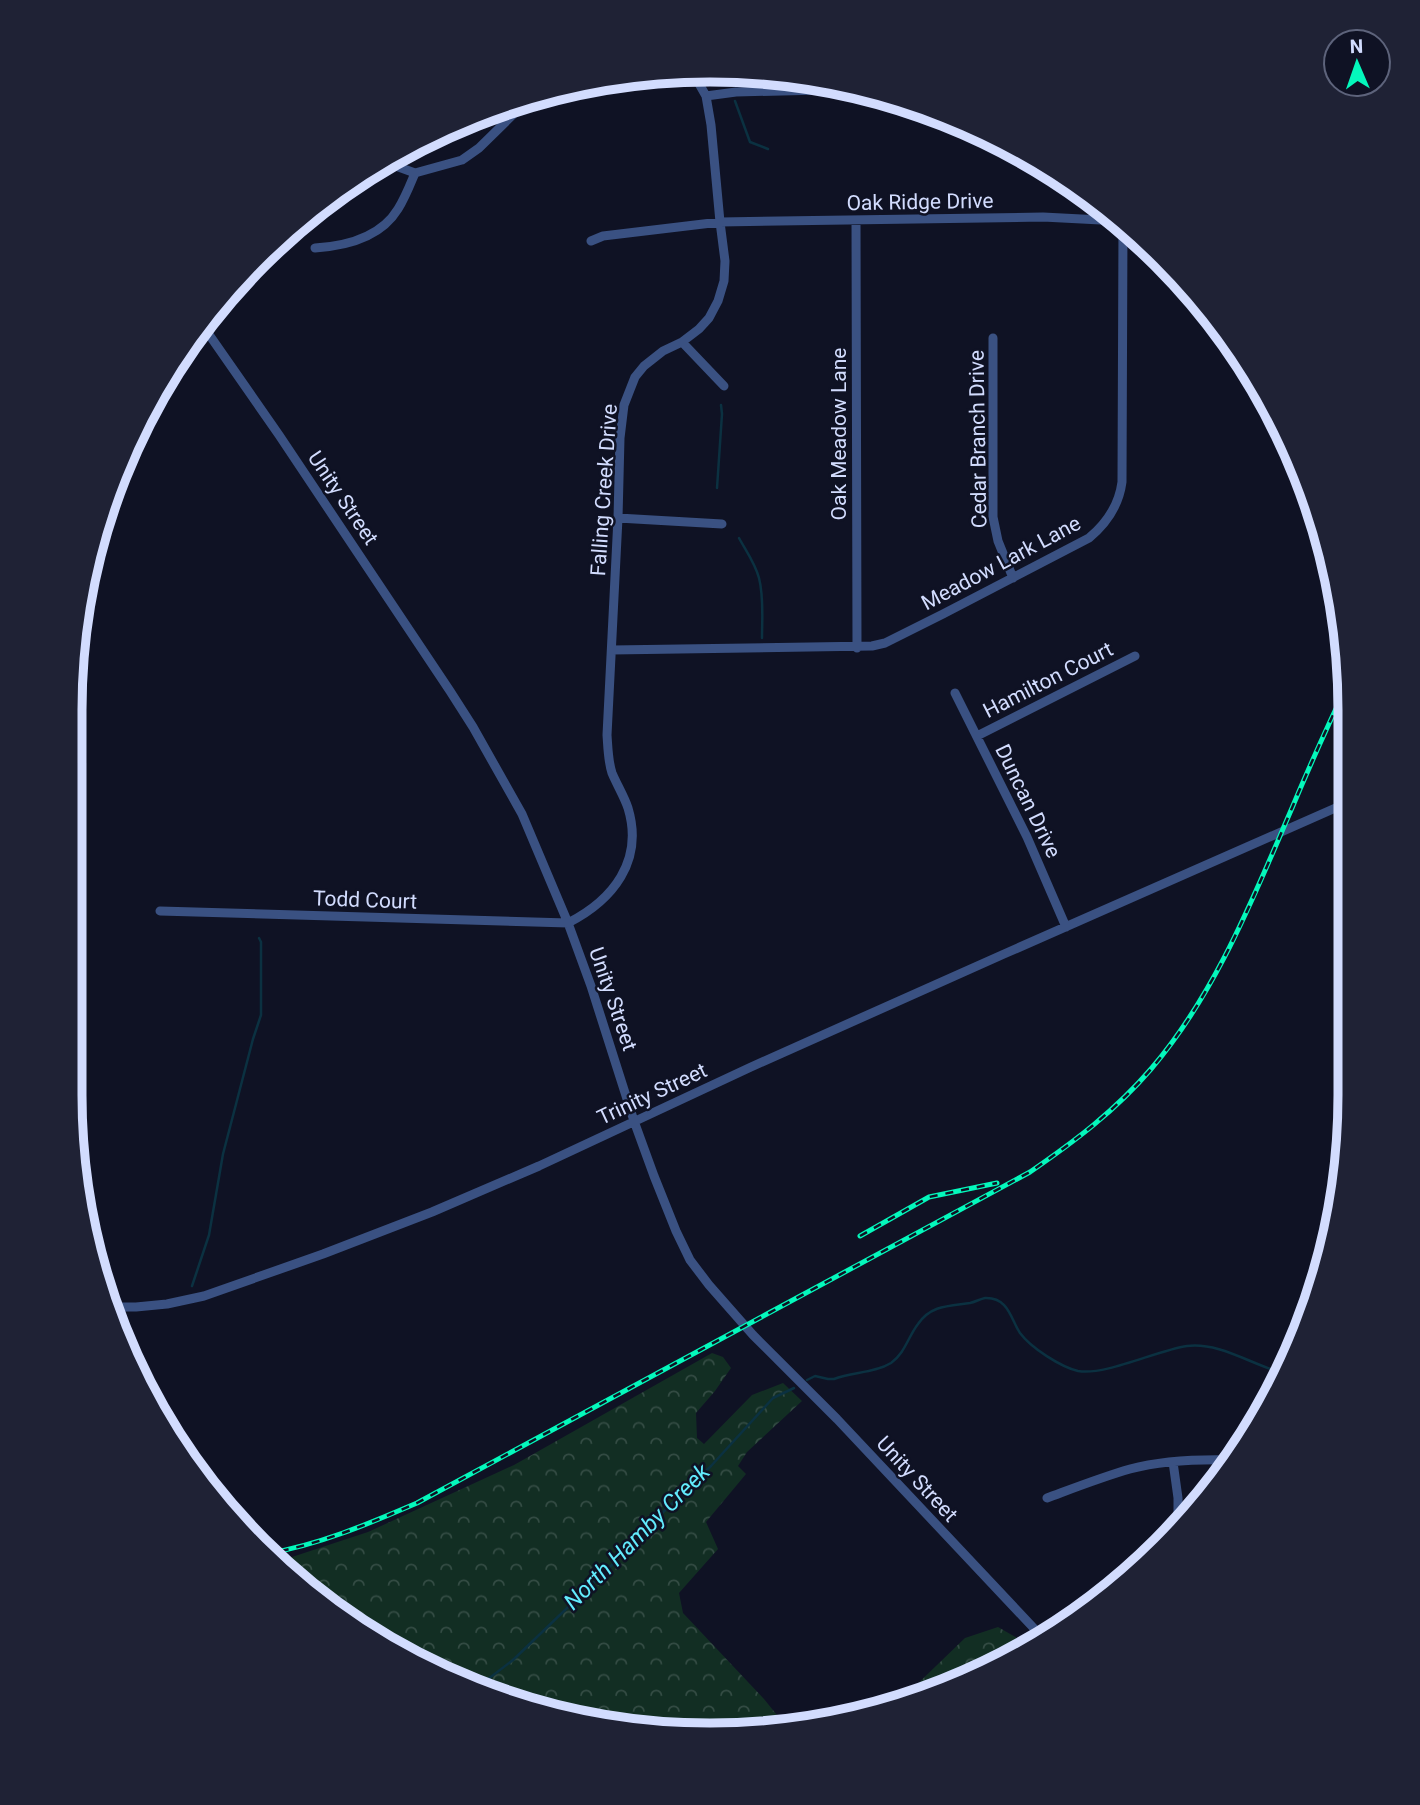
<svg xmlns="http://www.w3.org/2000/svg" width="1420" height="1805" font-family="Roboto,sans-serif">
	<defs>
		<pattern id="forest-crowns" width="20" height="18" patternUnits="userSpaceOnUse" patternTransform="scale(1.75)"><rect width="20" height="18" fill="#122e23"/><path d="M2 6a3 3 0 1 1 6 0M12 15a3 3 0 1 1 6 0" fill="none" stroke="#344c44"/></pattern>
	</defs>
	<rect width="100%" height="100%" fill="#0f1224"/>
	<path fill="url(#forest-crowns)" d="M712 1353 723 1357 731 1368 715 1391 696 1413 697 1438 704 1444 752 1395 783 1383 802 1401 747 1452 738 1466 746 1474 706 1522 718 1549 679 1593 683 1613 764 1699 785 1725 710 1735 545 1713 390 1649 273 1560 292 1557 368 1532 514 1465Z
		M998 1627 1033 1647 910 1699 908 1693 965 1638Z"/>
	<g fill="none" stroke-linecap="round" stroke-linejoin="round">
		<path stroke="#0b3141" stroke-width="2.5" d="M728 72 731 84
			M735 101 750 142 768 149
			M717 488 722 414 721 405
			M739 538C746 551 755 563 759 578 764 597 762 619 762 638
			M192 1286 209 1235 223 1154 253 1039 261 1015V942L259 938
			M807 1380 815 1376 828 1379H834C852 1372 875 1373 891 1363 905 1353 908 1337 918 1324 931 1305 949 1306 970 1303 975 1302 980 1299 985 1298 1009 1297 1011 1320 1020 1333 1031 1348 1061 1367 1078 1371 1105 1376 1158 1350 1187 1346 1220 1342 1252 1365 1283 1373
			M479 1686 513 1660 613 1564 657 1518 711 1466 773 1398 794 1388"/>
		<path stroke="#3a5182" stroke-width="9" d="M706 96 736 92 862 89
			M382 161 415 173
			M415 173 462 160 479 148 530 98
			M856 220 857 648
			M591 241 603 236 720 222 1043 217 1120 221
			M315 248C346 246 381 237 398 209 405 198 410 185 415 173
			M201 323 279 435 450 691 473 727 522 814 568 923 591 986 634 1121 654 1176 676 1231 690 1260 709 1285 753 1335 837 1419 1044 1639
			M993 338V517L998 541 1013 578
			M682 342 724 386
			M618 518 722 524
			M612 650 872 646 885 643 943 614 1089 538C1107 523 1119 505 1122 482L1123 224
			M955 693 1027 837 1066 927
			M977 736 1135 656
			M160 911 568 923C613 900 644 861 628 808 624 796 617 785 612 773 608 761 608 748 607 735L618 518 620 438 624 405 635 377 644 366 663 351 682 342 699 329 709 318 718 301 724 281 725 261 720 222 711 125 706 96 693 73
			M111 1307H136L167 1304 204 1296 323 1254 432 1212 539 1166 751 1067 1004 954 1349 802
			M1173 1462 1178 1498V1524
			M1047 1498C1074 1488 1102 1477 1130 1469 1164 1460 1199 1459 1234 1460"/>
		<g stroke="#04f8bc" stroke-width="5">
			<path id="rail" d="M860 1236 929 1197 997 1183
				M265 1554C319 1545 368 1524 417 1503L1030 1172C1075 1141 1115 1111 1151 1069 1216 993 1253 898 1292 808 1310 765 1329 723 1349 681"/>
		</g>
		<use href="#rail" stroke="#0f1224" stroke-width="2.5" stroke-dasharray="8" stroke-linecap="butt"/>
	</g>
	<g text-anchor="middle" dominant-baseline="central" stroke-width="5" stroke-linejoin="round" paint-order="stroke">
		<g font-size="21" fill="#d2dcfe" stroke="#0f1224">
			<text transform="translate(920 202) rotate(-1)">Oak Ridge Drive</text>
			<text transform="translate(839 434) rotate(-90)">Oak Meadow Lane</text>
			<text transform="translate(978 439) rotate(-91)">Cedar Branch Drive</text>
			<text transform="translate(604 490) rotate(-86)">Falling Creek Drive</text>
			<text transform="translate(343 498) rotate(56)">Unity Street</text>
			<text transform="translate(1001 563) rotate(-28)">Meadow Lark Lane</text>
			<text transform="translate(1048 680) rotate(-27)">Hamilton Court</text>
			<text transform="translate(1028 801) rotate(64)">Duncan Drive</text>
			<text transform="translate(365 900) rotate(2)">Todd Court</text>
			<text transform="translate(613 999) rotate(71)">Unity Street</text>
			<text transform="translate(652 1094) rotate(-25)">Trinity Street</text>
			<text transform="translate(917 1479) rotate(47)">Unity Street</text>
		</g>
		<g font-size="23" font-style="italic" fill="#62ebfd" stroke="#0f1224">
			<text transform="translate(637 1537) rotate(-45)">North Hamby Creek</text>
		</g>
	</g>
	<path d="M0 0H1420V1805H0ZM710 82H710A628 628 0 0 1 1338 710V1095A628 628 0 0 1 710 1723H710A628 628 0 0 1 82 1095V710A628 628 0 0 1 710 82Z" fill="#1f2235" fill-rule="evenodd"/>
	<path fill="none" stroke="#d2dcfe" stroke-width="9" d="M710 82H710A628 628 0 0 1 1338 710V1095A628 628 0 0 1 710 1723H710A628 628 0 0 1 82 1095V710A628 628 0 0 1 710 82Z"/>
	<g transform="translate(1357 63) rotate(358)"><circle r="33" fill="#0f1224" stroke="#5d637b" stroke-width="2"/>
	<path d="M0-5L12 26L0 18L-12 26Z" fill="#04f8bc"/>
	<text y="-10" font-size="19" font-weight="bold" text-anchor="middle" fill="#d2dcfe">N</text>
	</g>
</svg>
